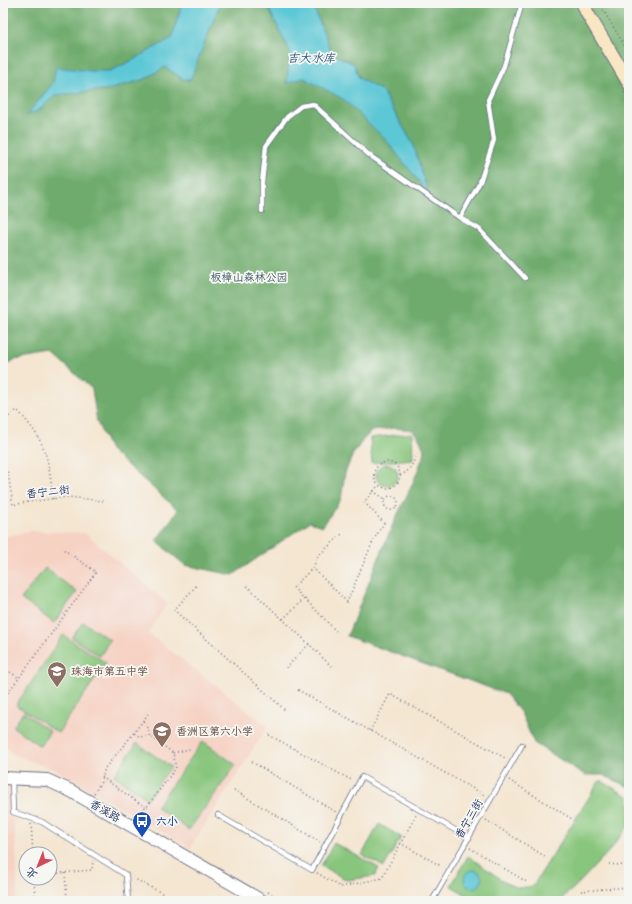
<svg xmlns="http://www.w3.org/2000/svg" width="632" height="904" font-family="'Shantell Sans','LXGW WenKai TC',sans-serif">
	<rect width="100%" height="100%" fill="#f6f6f2"/>
	<filter id="ink" filterUnits="userSpaceOnUse"><feTurbulence type="fractalNoise" baseFrequency=".025" numOctaves="2"/><feDisplacementMap in="SourceGraphic" scale="8" xChannelSelector="R" yChannelSelector="G"/><feConvolveMatrix kernelMatrix="1 2 1 2 8 2 1 2 1" color-interpolation-filters="sRGB"/></filter>
	<filter id="wash" filterUnits="userSpaceOnUse"><feTurbulence type="fractalNoise" baseFrequency=".012" numOctaves="4" result="noise"/><feDisplacementMap in="SourceGraphic" scale="16" xChannelSelector="R" yChannelSelector="G"/><feGaussianBlur stdDeviation="0.9" result="paint"/><feColorMatrix in="noise" values="0 0 0 0 0 0 0 0 0 0 0 0 0 0 0 0 0 1.4 0 .05"/><feComposite in="paint" operator="in"/></filter>
	<g filter="url(#wash)">
		<rect width="100%" height="100%" fill="#f4e6d1"/>
		<path fill="#f6d2c3" d="M31 531 85 533 167 603 148 633 268 726 190 848 56 770 13 755 3 743V537Z
			M3 778H11L17 866V901H3Z"/>
		<path fill="#89c67d" stroke="#527a6e" d="M412 433 413 459 372 463 370 438Z
			M376 475a11 11 0 1 1 22 0a11 11 0 1 1-22 0Z
			M45 568 77 592 54 623 21 599Z
			M83 622 110 640 100 656 72 638Z
			M63 635 106 663 58 733 16 705Z
			M23 712 50 731 40 746 13 727Z
			M203 741 236 765 189 830 156 807Z
			M137 743 171 767 147 799 114 775Z
			M600 780 629 797V825L611 849 577 885 559 901H477L451 886 468 856 508 884 519 888 533 886Z
			M379 824 401 837 384 867 362 855Z
			M334 843 379 868 375 876 347 880 321 866Z"/>
		<path fill="#6eab6c" stroke="#446d65" d="M3 3H182L172 38 133 60 110 71H92L53 83 27 115 39 110 56 95 111 89 145 79 165 67 183 79 190 80 220 4 222 3H266L290 51 287 83 304 78 343 98 386 140 413 144 382 91 359 78 354 63 332 54 312 3H629V787L603 775H585L534 743 521 713 506 694 347 636 393 524 412 485 425 452 420 440 413 430 394 428 372 431 363 440 353 454 345 473 341 499 323 526 309 522 233 575 185 565 156 541 178 510 110 450 97 422 92 389 53 354 14 360 3 368Z"/>
		<path fill="#5cc7d5" stroke="#3c7b9a" d="M182 3H222L220 4 190 80 183 79 165 67 145 79 111 89 56 95 39 110 26 116 53 83 56 67 92 71H110L133 60 172 38Z
			M266 3H312L332 54 354 64 359 78 382 91 413 144 428 193 386 140 343 99 304 78 287 83 290 51Z
			M464 879a9 9 0 1 1 18 0a9 9 0 1 1-18 0Z"/>
	</g>
	<g filter="url(#ink)">
		<g fill="none" stroke-linecap="round" stroke-linejoin="round">
			<g stroke="#676f86" stroke-width="6">
				<path id="service" d="M262 211V182L266 146 287 117 301 106 313 104 369 155 460 218 480 182 494 140 488 100 504 66 522 3
					M460 218 479 229 525 278
					M12 780 13 812 42 822 126 875 128 901
					M218 815 312 870 362 777 469 838
					M432 901 522 745"/>
			</g>
			<g stroke="#676f86" stroke-width="14">
				<path id="tertiary" d="M3 778 47 780 71 791 262 901"/>
			</g>
			<g stroke="#676f86" stroke-width="15">
				<path id="secondary" d="M583 3 587 13 629 83"/>
			</g>
			<path stroke="#676f86" stroke-width="1.5" stroke-dasharray="1 3" stroke-linecap="butt" d="M599 3 629 53
				M624 92 629 100
				M3 422 7 418 17 410C47 442 48 457 53 499
				M374 475a13 13 0 1 1 26 0a13 13 0 1 1-26 0Z
				M3 465 8 473 13 505 27 502 68 497 103 501
				M400 475C411 472 414 461 418 451
				M373 491 385 499
				M384 503a7 7 0 1 1 14 0a7 7 0 1 1-14 0Z
				M313 568 318 556 343 533
				M196 586 174 610 285 710
				M247 586 309 644
				M305 599 336 631
				M283 619 304 599 293 587 313 568 347 602 374 539 384 523 364 502 379 485
				M286 668 309 644 333 668
				M10 672 19 678 96 572 63 549
				M298 690 486 796
				M3 699 19 678
				M143 721 147 724 149 735
				M370 731 390 694 507 759
				M269 735 353 781
				M173 753 190 749
				M252 762 336 812
				M102 777 146 808 176 768 173 753 149 735 140 737 134 733
				M509 780 572 819
				M234 790 320 842
				M94 793 101 782 105 768 129 739 148 714
				M486 820 546 857
				M31 824 33 854
				M400 843 441 866
				M470 848 527 882
				M609 864 629 866
				M65 873 67 901
				M317 873 341 887 382 878 416 815
				M50 874 92 870 93 860
				M34 878 35 901
				M133 878 177 901
				M581 891 629 887
				M268 892 283 901
				M627 901 629 899"/>
			<use href="#service" stroke="#fff" stroke-width="4.5"/>
			<use href="#tertiary" stroke="#fff" stroke-width="12"/>
			<use href="#secondary" stroke="#f9e7c3" stroke-width="13"/>
		</g>
	</g>
	<defs>
		<g id="school-pin" transform="scale(1)"><path d="M0 17L-7.5 6A9.5 9.5 0 1 1 7.5 6Z" fill="#8d6e63" stroke="#f6f6f2"/><path d="M0-5L7-2L0 1L-7-2ZM-4 1L0 2.5L4 1V4Q0 6-4 4Z" fill="#fff"/></g>
		<g id="bus-pin" transform="scale(1)"><path d="M0 17L-7.5 6A9.5 9.5 0 1 1 7.5 6Z" fill="#1a4fb4" stroke="#f6f6f2"/><path d="M-5-6H5V4H4V6H2V4H-2V6H-4V4H-5ZM-3.5-4V0h7V-4ZM-3.5 1.2v1.5H-2V1.2ZM2 1.2v1.5H3.5V1.2Z" fill="#fff"/></g>
	</defs>
	<g fill-rule="evenodd">
		<use href="#school-pin" x="57" y="671"/>
		<use href="#school-pin" x="162" y="731"/>
		<use href="#bus-pin" x="142" y="821"/>
	</g>
	<g text-anchor="middle" dominant-baseline="central" stroke-width="3.5" stroke-linejoin="round" paint-order="stroke">
		<g font-size="11" fill="#3c5c67" stroke="#f6f6f2">
			<text x="249" y="277">板樟山森林公园</text>
		</g>
		<g font-size="11" fill="#1b2f5e" stroke="#f6f6f2">
			<text transform="translate(48 492) rotate(-6)">香宁二街</text>
			<text transform="translate(105 811) rotate(30)">香溪路</text>
			<text transform="translate(469 819) rotate(-60)">香宁三街</text>
		</g>
		<g font-size="11" font-weight="bold" fill="#785e54" stroke="#f6f6f2" text-anchor="start">
			<text x="71" y="671">珠海市第五中学</text>
			<text x="176" y="731">香洲区第六小学</text>
		</g>
		<g font-size="11" font-weight="bold" fill="#164399" stroke="#f6f6f2" text-anchor="start">
			<text x="156" y="821">六小</text>
		</g>
		<g font-size="12" font-style="italic" fill="#2b557c" stroke="#f6f6f2">
			<text x="311" y="58">吉大水库</text>
		</g>
	</g>
	<rect width="632" height="904" fill="none" stroke="#f6f6f2" stroke-width="16"/>
	<g transform="translate(38 866) rotate(223)"><circle r="19" fill="#f6f6f2" stroke="#9ea6b7"/>
	<path d="M0-3L7 15L0 10L-7 15Z" fill="#d1495b"/>
	<text y="-6" font-size="11" font-weight="bold" text-anchor="middle" fill="#1b2f5e">北</text>
	</g>
</svg>
